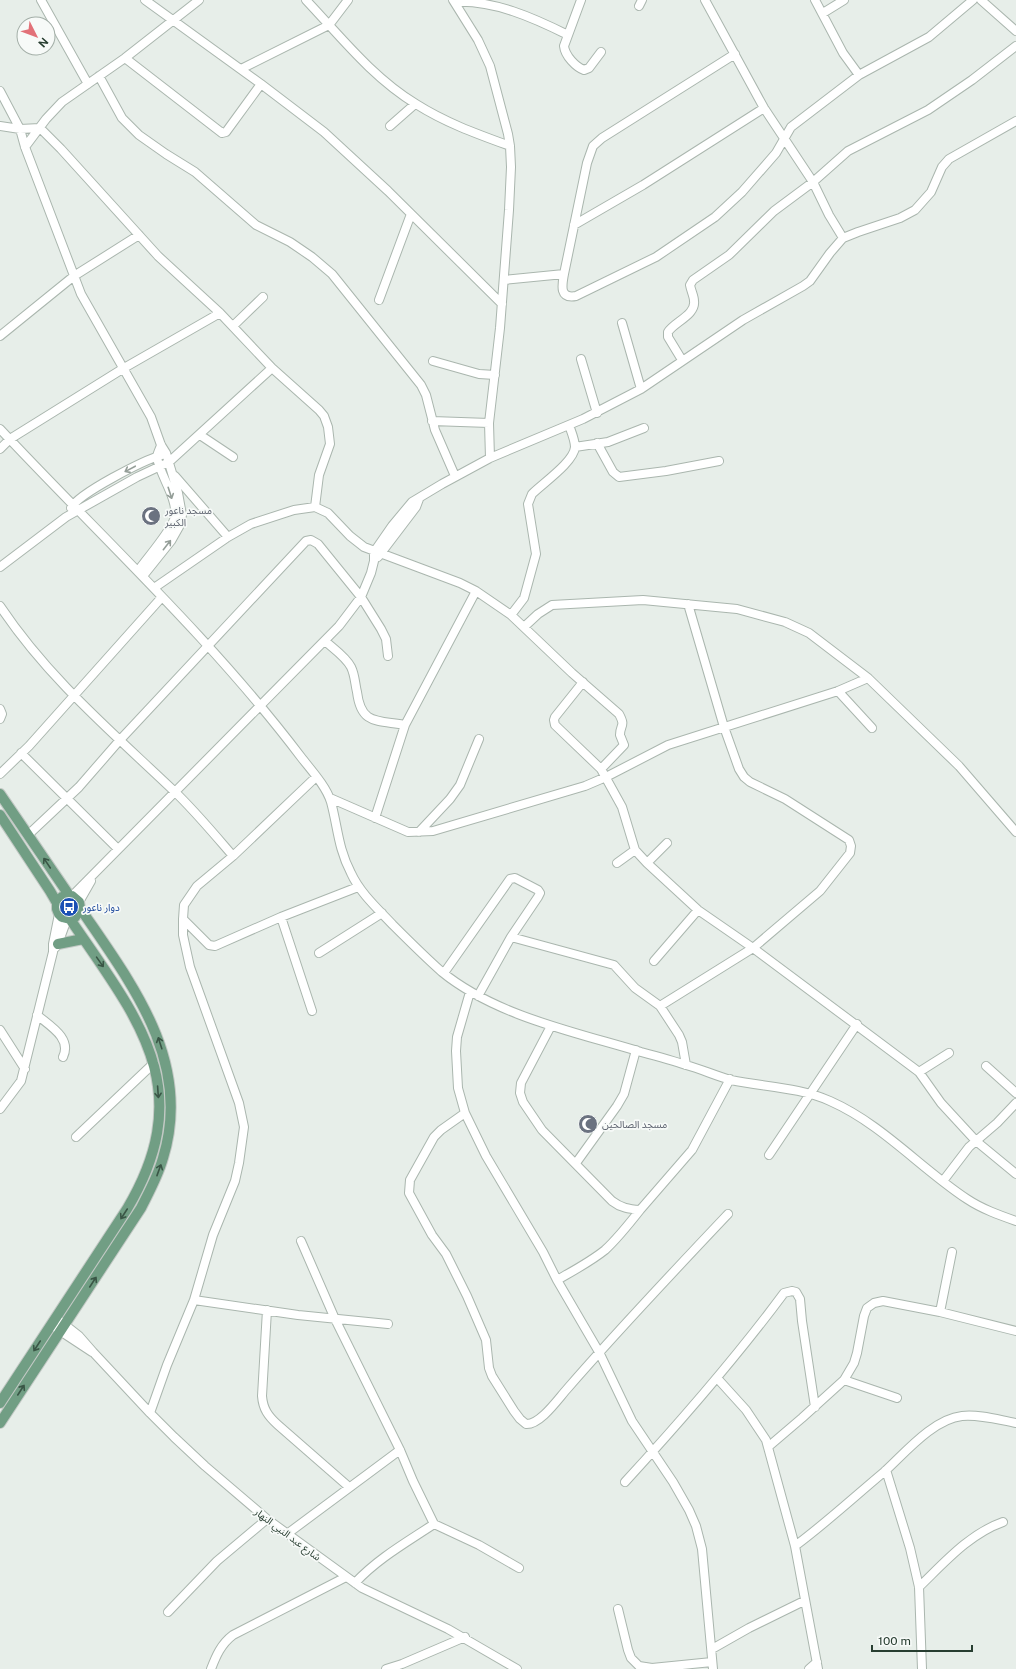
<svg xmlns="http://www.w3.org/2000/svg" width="1016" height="1669" font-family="'Public Sans','Noto Sans Arabic',sans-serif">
	<rect width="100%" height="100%" fill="#e7eee9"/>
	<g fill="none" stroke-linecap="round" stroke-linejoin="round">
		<g stroke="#aab6ae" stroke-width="10">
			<path id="minor" d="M41 0 88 84
				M145 0 261 84 324 132 388 191 502 304
				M306 0C341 37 372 77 416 104 446 123 477 134 510 146
				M453 0 478 40 490 66 508 134 510 146 511 167 509 210 500 328 489 423 490 458
				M581 0 564 46C565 56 576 67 584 70L589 68 601 52
				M705 0 764 108 813 182 829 215 843 238
				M815 0 843 53 859 75 929 37 973 0
				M981 0 1016 31
				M455 2C494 0 534 18 568 35
				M639 6 642 0
				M823 13 844 0
				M735 54 602 138 593 146 587 163 564 274C562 285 559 299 576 296L656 257 715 217 742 192 776 153 791 127 859 75
				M125 58 222 133 226 132 261 84
				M241 69 329 25 348 0
				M99 76 122 118 139 135 166 154 195 172 256 225 290 242 312 257 332 274 421 385 426 395 435 430 455 476
				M0 91 20 129 25 147 81 294 151 417 161 445 166 453 178 493 182 515 180 525 171 541 143 576
				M0 126 20 129 40 128 61 149 158 256 220 313 272 368 319 410 324 416 328 427 330 444 319 475 315 507
				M390 126 415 104
				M25 147 46 119 62 102 125 58 199 0
				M574 225 643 185 764 108
				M504 280 564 274
				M379 300 411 214
				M622 323 641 389
				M233 326 263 297
				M0 336 74 276 139 235
				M581 359 597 413
				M682 360 668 337V332C674 322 696 315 694 301 694 296 691 291 690 285L693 280 729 255 774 211 813 182 848 151 928 110 972 80 1016 46
				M433 361 479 374 495 375
				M432 421 489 423
				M0 429C102 538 211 638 301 757 311 770 326 786 331 802 338 828 338 848 351 873 360 893 378 909 393 925 409 941 425 957 442 972 496 1016 575 1032 641 1052 656 1056 671 1060 686 1065 701 1069 716 1076 731 1080 764 1087 799 1087 830 1101 882 1124 920 1168 967 1199 982 1209 999 1215 1016 1221
				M200 435 233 457
				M597 443 613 472 619 477 666 471 719 461
				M575 447 608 442 644 428
				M0 449 10 439 124 368 220 313
				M175 476 228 537
				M71 508C79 493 144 460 162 455
				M378 557 416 507 419 499
				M0 567 66 517 137 477 169 462 272 368
				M138 571C147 558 172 530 175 517 178 498 159 474 157 457 157 454 160 449 161 445
				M154 588 228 537 251 524 294 510 315 507 328 513 350 536 364 547 460 583 476 591 511 615 572 673 619 714C626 727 620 724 620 735L624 745 601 769
				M0 606C48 678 112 732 174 791 195 811 214 834 233 856
				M511 615 524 598 536 554 528 504 532 494C543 483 574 462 575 447 575 440 571 431 569 425
				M524 627 538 614 552 605 643 600 737 609 785 622 809 633 868 678 959 766 1016 832
				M325 641C334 649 346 657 351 667 355 675 355 684 357 692 361 725 377 720 405 725
				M583 682 555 717 554 720 555 725 601 769 622 807 635 850 647 863 698 910 753 948 919 1072 941 1103 976 1141 1016 1174
				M838 691 872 728
				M0 709 2 714 0 719
				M21 753 118 849
				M0 774 29 746 162 597
				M316 777 233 856 197 886 184 905 183 919 209 945 215 946 281 917 358 887
				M330 798 408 832 433 831 585 786 606 777 668 745 838 691 868 678
				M375 818 405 725 476 591
				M419 832 450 799 460 785 479 739
				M28 835 79 787 119 741 306 541 311 540 318 544 361 597 381 629 386 639 388 656
				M617 863 635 850
				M647 863 667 843
				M72 896 339 626 361 597 371 573 374 561V552L392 526 412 502 442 484 490 458 583 419 641 389 743 320 803 286 810 281 830 253 843 238 858 232 900 218 915 210 931 192 942 167 949 159 1016 121
				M79 902 91 881
				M281 917 312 1011
				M511 937 614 965 635 988 660 1006 679 1035 682 1042 686 1065
				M55 948 58 944 67 919
				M319 953 382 913
				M654 961 698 910
				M444 973 510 879 515 878 538 890 540 893 538 897 511 937 478 996
				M470 992 457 1037 456 1051 458 1088 465 1113 486 1156 543 1252 557 1280 599 1352 632 1421 673 1482 689 1510 696 1526 702 1549 713 1669
				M660 1006 753 948 820 891 850 853 851 846 849 840 785 799 750 782 744 777 739 769 724 727 688 604
				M37 1015C50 1026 72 1038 63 1057
				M551 1026 521 1083 520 1093 523 1102 542 1130 612 1201C621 1208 629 1209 640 1210L692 1150 730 1079
				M0 1030 25 1069
				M986 1066 1016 1093
				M919 1072 949 1053
				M0 1109 21 1081 53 952V944L59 914
				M465 1113 441 1130 434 1137 410 1180 409 1193 432 1235 446 1254 467 1296 486 1340 489 1368 492 1376 514 1411 520 1419 526 1424C540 1425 558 1399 567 1389 619 1329 674 1271 728 1214
				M76 1137 154 1063
				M769 1155 857 1024
				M576 1163 617 1106 624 1094 636 1050
				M943 1181 969 1147 997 1123 1016 1103
				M301 1241 335 1319 400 1450 413 1481 434 1524 479 1545 519 1568
				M557 1280C573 1271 590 1262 605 1250 618 1238 629 1224 640 1210
				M194 1300 298 1315 388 1324
				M267 1310 262 1396C263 1409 268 1416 278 1425L349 1487
				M940 1312 952 1252
				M56 1318 79 1336 93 1352 150 1413 174 1437 205 1466 267 1519 362 1588 448 1629 517 1669
				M51 1325 92 1352
				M717 1378 746 1410 766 1440 795 1546 818 1669
				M844 1380 897 1398
				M150 1413 167 1365 194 1300 213 1235 235 1181 239 1163 244 1127 239 1103 190 967 183 935V919
				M768 1447 802 1418 844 1380 854 1363 857 1353 864 1316 867 1308 874 1303 883 1301 940 1312 1016 1331
				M886 1470 910 1548 919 1587 922 1669
				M625 1482C681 1421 735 1359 784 1293L792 1291 796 1292 800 1299 802 1321 815 1407
				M287 1534 400 1450
				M795 1546C826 1523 854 1497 884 1472 904 1454 933 1419 962 1416 979 1414 999 1420 1016 1423
				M355 1583C377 1559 407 1542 434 1524
				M919 1587C944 1563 969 1534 1003 1522
				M618 1609 628 1650 631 1658 639 1666 652 1668 712 1662
				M168 1612 217 1561 267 1519
				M712 1649 749 1628 804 1601
				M211 1669C216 1656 221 1644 233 1635L346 1577
				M386 1669 402 1664 465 1637
				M809 1669 817 1662"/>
		</g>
		<g stroke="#c3c9c5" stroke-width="12">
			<path id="major" d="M0 794 69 895
				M0 815 50 891 57 903V909L59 914 62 917 70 919 75 917 80 908 79 902 72 896 62 897 57 903
				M58 944 83 939
				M0 1403 127 1209C199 1088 138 1019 70 919
				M0 1423 141 1208C149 1192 158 1176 163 1158 193 1061 131 983 80 908"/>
		</g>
		<use href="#minor" stroke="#fff" stroke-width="8"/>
		<use href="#major" stroke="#719e84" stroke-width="10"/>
	</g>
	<defs><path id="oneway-shaft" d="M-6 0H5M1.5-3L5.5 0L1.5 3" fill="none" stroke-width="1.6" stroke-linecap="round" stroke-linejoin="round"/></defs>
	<g stroke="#949e98">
		<use href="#oneway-shaft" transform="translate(130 469) rotate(152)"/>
		<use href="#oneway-shaft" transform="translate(170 493) rotate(72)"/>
		<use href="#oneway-shaft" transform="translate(167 545) rotate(-52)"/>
	</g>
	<g stroke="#3a5646">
		<use href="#oneway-shaft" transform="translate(47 863) rotate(-124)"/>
		<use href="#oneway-shaft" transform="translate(100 962) rotate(55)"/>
		<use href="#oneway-shaft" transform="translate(160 1043) rotate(-108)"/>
		<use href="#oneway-shaft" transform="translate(158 1092) rotate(86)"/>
		<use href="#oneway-shaft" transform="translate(159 1170) rotate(-70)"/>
		<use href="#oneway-shaft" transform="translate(124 1214) rotate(123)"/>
		<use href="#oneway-shaft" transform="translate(93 1282) rotate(-57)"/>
		<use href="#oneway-shaft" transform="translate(37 1346) rotate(123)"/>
		<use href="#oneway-shaft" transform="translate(21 1390) rotate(-57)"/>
	</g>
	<defs>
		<g id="mosque-disc" transform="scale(1)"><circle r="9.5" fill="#6b7280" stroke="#f7faf8"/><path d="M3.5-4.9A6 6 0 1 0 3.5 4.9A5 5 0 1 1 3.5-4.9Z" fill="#fff"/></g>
		<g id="bus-disc" transform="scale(1)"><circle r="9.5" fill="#1a4fb4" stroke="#f7faf8"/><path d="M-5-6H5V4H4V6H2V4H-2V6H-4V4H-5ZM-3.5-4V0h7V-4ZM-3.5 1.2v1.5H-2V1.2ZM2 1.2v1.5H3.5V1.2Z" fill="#fff"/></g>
	</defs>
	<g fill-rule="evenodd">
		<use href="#mosque-disc" x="151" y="516"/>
		<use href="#bus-disc" x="69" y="907"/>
		<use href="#mosque-disc" x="588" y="1124"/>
	</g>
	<g text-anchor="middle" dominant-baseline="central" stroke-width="3.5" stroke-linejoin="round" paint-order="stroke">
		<g font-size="10" fill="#5b616d" stroke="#f7faf8" text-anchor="start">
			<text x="165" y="510">مسجد ناعور<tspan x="165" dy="12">الكبير</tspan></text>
			<text x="602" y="1124">مسجد الصالحين</text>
		</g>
		<g font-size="10" fill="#164399" stroke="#f7faf8" text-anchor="start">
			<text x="83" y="907">دوار ناعور</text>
		</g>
		<g font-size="10" fill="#283e31" stroke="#f7faf8">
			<text transform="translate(288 1534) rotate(37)">شارع عبد النبي النهار</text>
		</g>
	</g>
	<g transform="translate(36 36) rotate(132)"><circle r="19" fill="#f7faf8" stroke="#a4afa8"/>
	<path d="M0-3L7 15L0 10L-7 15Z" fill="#e27178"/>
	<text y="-6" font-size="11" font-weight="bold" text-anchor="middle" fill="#283e31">N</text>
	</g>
	<path d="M872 1645v6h100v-6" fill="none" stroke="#283e31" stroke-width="2"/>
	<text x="878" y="1645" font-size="12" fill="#283e31" stroke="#f7faf8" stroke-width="3" paint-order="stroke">100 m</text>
</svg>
